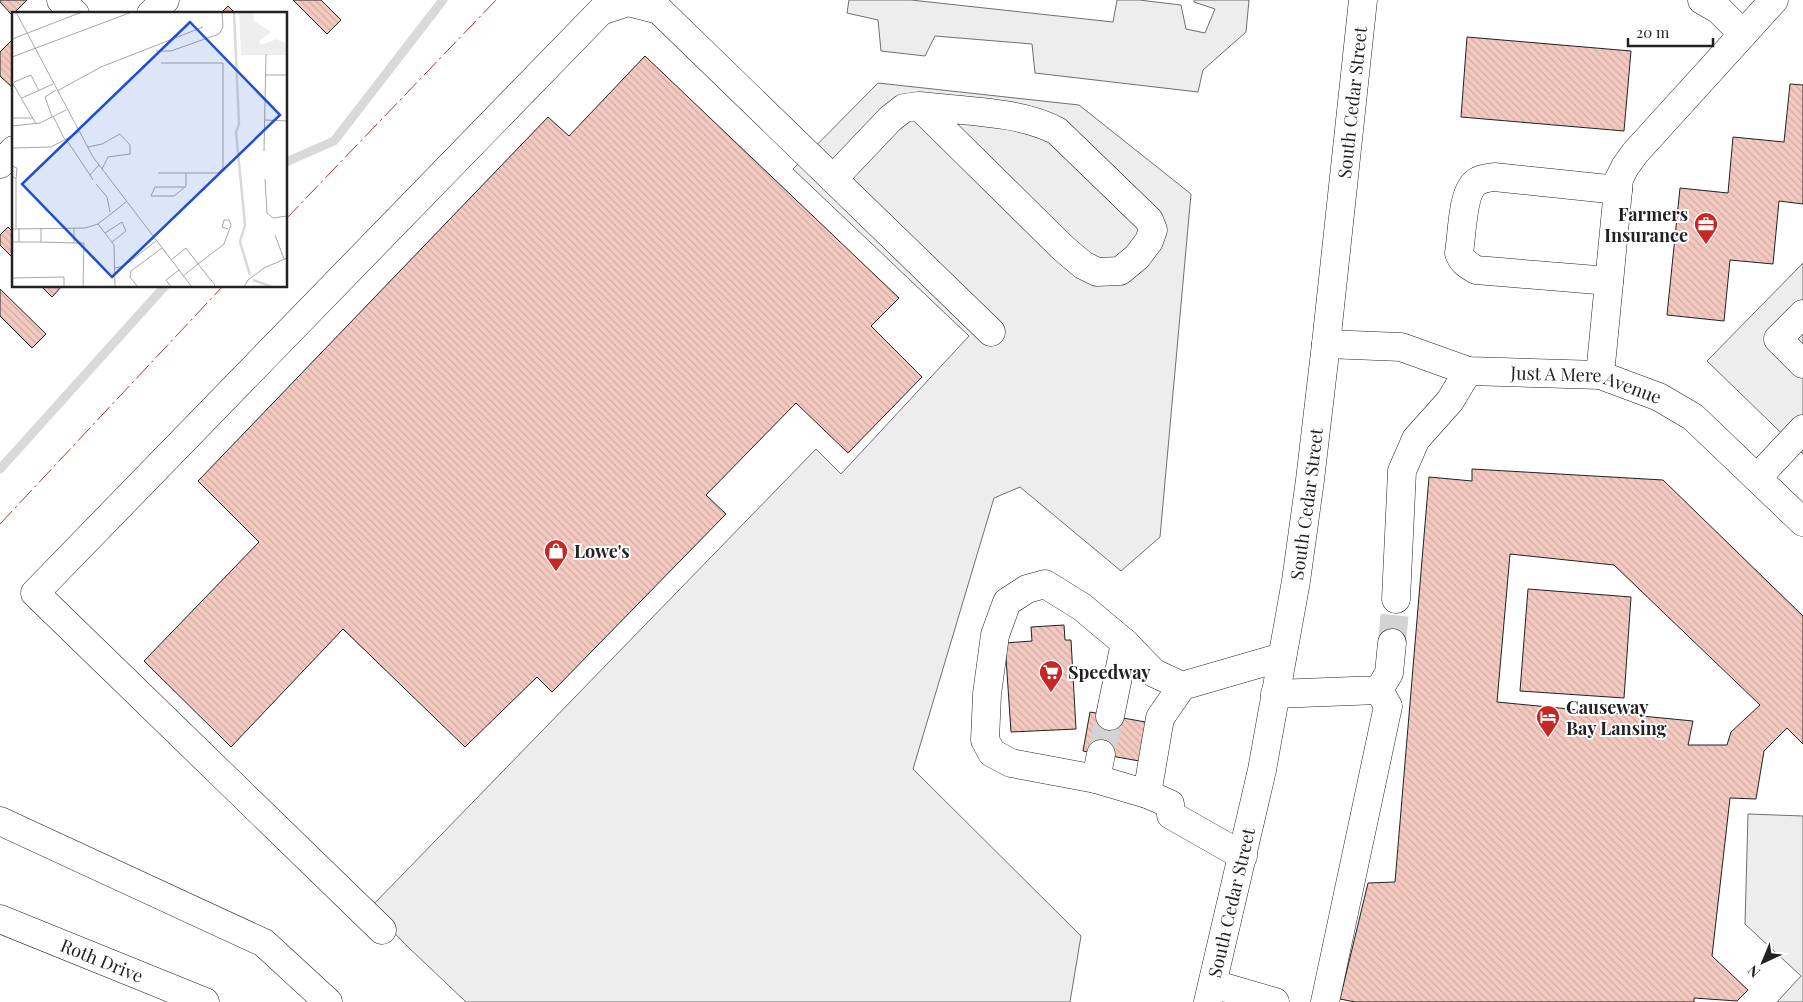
<svg xmlns="http://www.w3.org/2000/svg" width="1803" height="1002" font-family="'Playfair Display',serif">
	<defs>
		<pattern id="building-back-hatch" width="6" height="6" patternUnits="userSpaceOnUse" patternTransform="scale(1.25)"><rect width="6" height="6" fill="#f3c9c0"/><path d="M-1 5l2 2M0 0l6 6M5-1l2 2" fill="none" stroke="#d0aca5"/></pattern>
	</defs>
	<rect width="100%" height="100%" fill="#fff"/>
	<path fill="#ededed" stroke="#6f6f6f" d="M849 0H911L1113 22 1117 0H1139L1181 5 1186 29 1205 33 1215 9 1194 2V0H1249L1246 32 1203 70 1198 92 1035 73 1032 44 935 36 925 56 881 51 878 20 847 13Z
		M878 83 1079 105 1191 194 1160 537 1121 571 1020 487 994 498 913 769 1081 936 1070 1002H466L408 947 370 908 816 449 841 474 969 336 793 169Z
		M1803 263V454L1707 361Z
		M1748 814 1803 816V1002H1777L1801 976 1745 924Z"/>
	<g fill="none" stroke-linecap="round" stroke-linejoin="round">
		<path stroke="#d9d9d9" stroke-width="9" d="M286 162 334 141 443 0
			M0 469 165 286"/>
	</g>
	<path fill="url(#building-back-hatch)" stroke="#222" fill-rule="evenodd" d="M0 0H27L12 15 0 2Z
		M293 0H321L341 20 327 34Z
		M228 6 236 14H220Z
		M1467 37 1631 51 1624 131 1461 117Z
		M14 38V89L0 76V52Z
		M645 56 899 298 871 326 922 377 848 453 796 403 706 495 726 514 552 692 537 677 465 747 343 629 231 747 144 661 259 542 198 481 548 117 569 136Z
		M1790 84 1803 85V204L1779 201 1773 264 1730 260 1724 321 1667 315 1680 188 1728 193 1733 137 1784 142Z
		M8 227 14 233V259L0 245V235Z
		M41 286H62L52 297Z
		M0 289 46 334 32 348 0 316Z
		M1472 469 1663 480 1803 616V744L1787 728 1764 751 1756 799 1730 798 1712 956 1748 990 1737 1001 1694 998V1002H1355L1340 999 1368 883 1395 882 1429 477 1472 481ZM1510 554 1614 565 1760 705 1731 732 1727 745H1688L1693 721 1497 702Z
		M1528 589 1631 597 1624 698 1520 691Z
		M1064 625 1065 640H1071L1076 729 1011 732 1005 643 1032 641 1031 627Z
		M1090 712 1151 723 1145 762 1083 751Z"/>
	<g fill="none" stroke-linecap="round" stroke-linejoin="round">
		<path stroke="#d3d3d3" stroke-width="28" stroke-dasharray="28 14" stroke-linecap="butt" d="M1392 643 1396 599
			M1101 754 1110 716"/>
		<g stroke="#222" stroke-width="29">
			<g id="minor">
				<path d="M61 0 75 14"/>
				<path d="M1702 0 1719 10 1743 34"/>
				<path d="M151 14 165 0"/>
				<path d="M0 164 14 150"/>
				<path d="M833 179 890 119 904 108 919 106C961 111 1020 111 1057 131L1149 220 1153 230 1149 241 1137 257 1120 271 1097 272 1083 265 1063 248 919 106"/>
				<path d="M1609 281 1476 270C1468 265 1462 262 1459 253 1462 236 1462 194 1475 183 1480 179 1487 178 1494 177L1618 190"/>
				<path d="M1803 314 1778 339 1803 364"/>
				<path id="s1" d="M1326 344 1401 347 1468 371 1600 375 1659 397 1693 417 1803 522"/>
				<path d="M1600 375 1618 190 1619 179 1625 167 1635 153 1774 0"/>
				<path d="M1757 478 1803 429"/>
				<path d="M1396 599 1402 471 1416 439 1450 401 1468 371"/>
				<path d="M1275 694 1379 690 1389 673 1392 643"/>
				<path d="M1110 716 1125 643"/>
				<path d="M1096 779 1101 754"/>
				<path d="M1147 794 1160 718 1182 686"/>
				<path d="M0 821 264 943 328 1002"/>
				<path d="M1243 856 1171 815 1170 804 1147 794 1096 779 1011 763 992 753 985 740 987 694 995 635 1007 602 1027 589 1045 584 1082 607 1125 643 1154 673 1182 686 1282 657"/>
				<path id="s2" d="M0 919 205 1002"/>
				<path d="M382 930 35 593 601 11 628 2 659 10 991 332"/>
				<path d="M1213 984 1275 1002"/>
				<path d="M1325 1002 1388 706 1379 690"/>
			</g>
		</g>
		<g stroke="#222" stroke-width="29">
			<g id="major">
				<path id="s3" d="M1208 1002 1262 770 1296 581 1310 480 1326 344 1363 0"/>
			</g>
		</g>
		<use href="#minor" stroke="#fff" stroke-width="28"/>
		<use href="#major" stroke="#fff" stroke-width="28"/>
		<path stroke="#c62828" stroke-width="1" stroke-dasharray="18 4 2.5 4" stroke-linecap="butt" d="M286 219 496 0
			M0 524 223 286"/>
	</g>
	<defs>
		<g id="office-pin" transform="scale(1.25)"><path d="M0 17L-7.5 6A9.5 9.5 0 1 1 7.5 6Z" fill="#c62828" stroke="#fff"/><path d="M-6-3h4V-5.5h4V-3h4V5H-6ZM-1-4.5V-3h2v-1.5ZM-6 0V1H6V0Z" fill="#fff"/></g>
		<g id="shop-pin" transform="scale(1.25)"><path d="M0 17L-7.5 6A9.5 9.5 0 1 1 7.5 6Z" fill="#c62828" stroke="#fff"/><path d="M-5-2.5h2.3a2.7 3.5 0 0 1 5.4 0H5L5.5 6h-11ZM-1.5-2.5h3a1.5 2.3 0 0 0-3 0Z" fill="#fff"/></g>
		<g id="supermarket-pin" transform="scale(1.25)"><path d="M0 17L-7.5 6A9.5 9.5 0 1 1 7.5 6Z" fill="#c62828" stroke="#fff"/><path d="M-6-5.5h2.5l.6 2H6L4.5 2H-2.5L-4.4-4H-6ZM-1.5 3.2a1.3 1.3 0 1 0 .1 0ZM3 3.2a1.3 1.3 0 1 0 .1 0Z" fill="#fff"/></g>
		<g id="hotel-pin" transform="scale(1.25)"><path d="M0 17L-7.5 6A9.5 9.5 0 1 1 7.5 6Z" fill="#c62828" stroke="#fff"/><path d="M-6-4.5h1.5V1H6V5H4.5V3h-9V5H-6ZM-4 0a1.8 1.8 0 1 1 3.6 0ZM.5 0V-2.5h3Q6-2.5 6 0Z" fill="#fff"/></g>
	</defs>
	<g fill-rule="evenodd">
		<use href="#office-pin" x="1706" y="224"/>
		<use href="#shop-pin" x="556" y="551"/>
		<use href="#supermarket-pin" x="1051" y="672"/>
		<use href="#hotel-pin" x="1548" y="717"/>
	</g>
	<g text-anchor="middle" dominant-baseline="central" stroke-width="4" stroke-linejoin="round" paint-order="stroke">
		<g font-size="18" fill="#222" stroke="#fff">
			<text stroke="none"><textPath href="#s3" startOffset="912">South Cedar Street</textPath></text>
			<text stroke="none"><textPath href="#s1" startOffset="266">Just A Mere Avenue</textPath></text>
			<text stroke="none"><textPath href="#s3" startOffset="508">South Cedar Street</textPath></text>
			<text stroke="none"><textPath href="#s3" startOffset="102">South Cedar Street</textPath></text>
			<text stroke="none"><textPath href="#s2" startOffset="110">Roth Drive</textPath></text>
		</g>
		<g font-size="18" font-weight="bold" fill="#222" stroke="#fff" text-anchor="start">
			<text x="1688" y="214" text-anchor="end">Farmers<tspan x="1688" dy="21">Insurance</tspan></text>
			<text x="574" y="551">Lowe's</text>
			<text x="1068" y="672">Speedway</text>
			<text x="1566" y="707">Causeway<tspan x="1566" dy="21">Bay Lansing</tspan></text>
		</g>
	</g>
	<g transform="translate(12 12)">
		<rect width="275" height="275" fill="#fff"/>
		<path d="M227 0H241L242 9 259 20 247 29 249 33 265 27 275 32V43H229Z" fill="#eee"/>
		<path fill="none" stroke="#d9d9d9" stroke-width="2.5" d="M222 0 227 112 224 120 233 213 228 230 238 263M241 268 260 275"/>
		<path fill="none" stroke="#a7a7a7" stroke-width="1" d="M4 0 81 145 180 275M0 27 70 0M144 39H159L207 22 211 15 210 0M0 45 120 0M253 63H275M0 70 24 112M2 70 19 63 27 79M45 79 89 55 191 15M10 86 41 72M41 104 53 128M40 105 33 85 44 78M0 106H21M253 108 275 109M0 114 28 111 54 98M54 127 78 163M76 135 90 132 108 122 118 133V142L96 145 90 157M0 136 39 135 67 120M252 139 254 42M0 154 5 156 4 167M146 161H206L211 156V51H149M0 164 4 167V216M253 167 255 201 261 206 275 204M81 168 78 163 87 153M84 172 95 185 98 200M173 175H143L139 184H162L173 175 174 174V161M86 212 102 233 103 275M62 216V231H72L71 275M0 217 73 216 86 212 114 190M93 221 110 210 114 219 100 230M263 223 272 247M0 230H7V216M7 230H29V216M29 230 62 231M159 248 174 236 186 252 171 264M103 256 112 254 144 229M0 266 52 265V275M125 274 118 265 119 259 150 236M159 275 154 268 167 258M201 275 203 273 186 252 212 232 219 213 217 208H212L210 215 216 217M232 275 236 268 252 256 275 246"/>
		<path fill="#1d4ed8" fill-opacity="0.15" stroke="#1d4ed8" stroke-width="2.5" d="M178 10 268 103 100 265 10 172Z"/>
		<rect width="275" height="275" fill="none" stroke="#222" stroke-width="2.5"/>
	</g>
	<g transform="translate(1763 962) rotate(224)" stroke="#ffffff" stroke-width="4" paint-order="stroke">
	<path d="M0-4L9 19L0 12L-9 19Z" fill="#222222"/>
	<text y="-8" font-size="14" font-weight="bold" text-anchor="middle" fill="#222222">N</text>
	</g>
	<path d="M1628 38v8h85v-8" fill="none" stroke="#222222" stroke-width="2.5"/>
	<text x="1636" y="38" font-size="15" fill="#222222" stroke="#ffffff" stroke-width="4" paint-order="stroke">20 m</text>
</svg>
